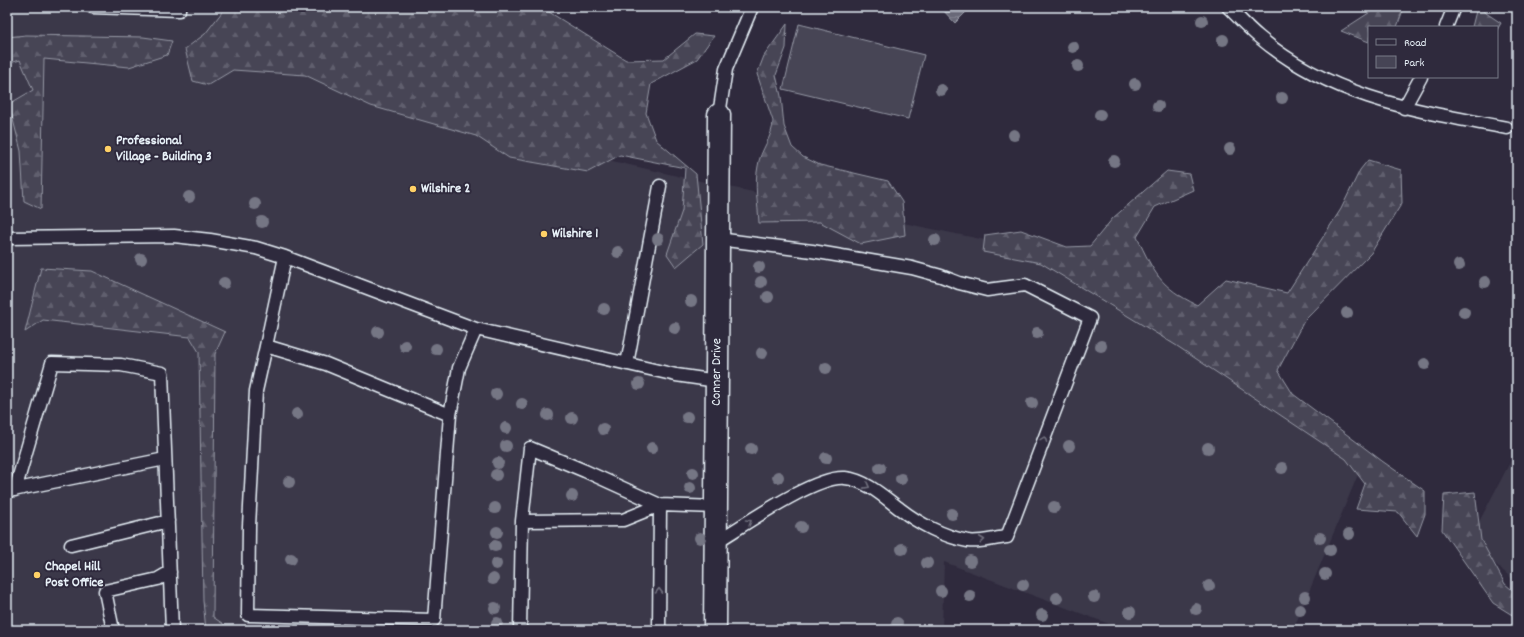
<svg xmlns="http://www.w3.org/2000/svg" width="1524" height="637" font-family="Dekko,sans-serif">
	<defs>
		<pattern id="forest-firs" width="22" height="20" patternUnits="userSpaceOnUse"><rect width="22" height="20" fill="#464455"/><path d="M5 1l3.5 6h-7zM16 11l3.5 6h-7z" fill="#615f6e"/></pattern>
		<pattern id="water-rules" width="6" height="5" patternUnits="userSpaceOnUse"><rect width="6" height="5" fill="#696978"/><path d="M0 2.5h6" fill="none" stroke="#7e7f8c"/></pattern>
	</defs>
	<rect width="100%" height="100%" fill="#2f2a3d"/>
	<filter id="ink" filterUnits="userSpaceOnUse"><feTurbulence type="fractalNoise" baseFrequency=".025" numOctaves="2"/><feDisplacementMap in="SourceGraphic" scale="8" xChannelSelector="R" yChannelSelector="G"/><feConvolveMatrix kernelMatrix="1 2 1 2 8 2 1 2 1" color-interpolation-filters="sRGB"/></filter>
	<g filter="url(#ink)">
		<path fill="#3b3749" d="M7 7H458L504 136 686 178 1049 253 1365 458 1293 630H1125L944 562 942 630H7Z
			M1517 449V583L1469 541Z"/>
		<path fill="#464455" stroke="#979aa6" d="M799 24 924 55 908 119 783 89Z"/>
		<path fill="url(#forest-firs)" stroke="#979aa6" d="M226 7H541L626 60 664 59 695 34 714 36 697 59 651 84 646 113 656 140 696 174 703 244 676 267 667 254 682 211 685 168 620 155 588 172 509 158 476 136 371 106 305 75 233 70 208 85 193 81 185 49 205 34Z
			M1378 7H1404L1397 27H1369V42L1341 31Z
			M1477 7 1501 23 1497 30V27H1472Z
			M787 24 786 48 776 75 781 96 784 126 792 147 803 157 820 165 888 181 902 202 905 235 861 244 820 222 759 223C758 204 754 185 758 166 760 150 773 137 773 121L757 74 764 56Z
			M26 35 143 37 172 41 167 55 129 67 44 59 41 209 24 201 21 151 9 104 33 90 20 60 7 64V37Z
			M1368 160 1401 170 1402 203 1371 253 1304 321 1278 370 1293 394 1382 461 1425 491V514L1417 536 1398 512 1356 509 1365 484 1346 459 1177 346 1041 263 983 252 985 235 1021 230 1067 247 1090 246 1113 218 1167 171 1189 174 1193 190 1155 207 1137 237C1154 273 1160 287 1197 305L1226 279 1287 293 1341 209 1360 170Z
			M41 268 92 271 225 332 215 354 213 617 232 630H206L203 601 199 352 190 337 43 320 25 332Z
			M1475 492 1481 540 1505 584 1517 594V618L1493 603 1442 530 1444 495Z"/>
		<path fill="url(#water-rules)" stroke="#9c9fab" d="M940 7H971L955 23Z"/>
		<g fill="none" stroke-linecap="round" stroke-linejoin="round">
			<g stroke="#e8f1f8" stroke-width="15">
				<path id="lane" d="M92 7 179 10V7
					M1228 7C1238 17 1248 28 1259 37 1331 98 1418 111 1507 128
					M1446 27 1454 7
					M1404 108 1421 77
					M719 115 726 69 752 7
					M7 238 174 236 210 240 256 248 285 257 476 329 676 375 717 381
					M266 346 285 257
					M627 364 660 186
					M450 415 326 364 266 346 256 391 249 526 248 615 434 620 450 415 459 368 476 329
					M15 490 52 363 121 365 162 373 172 630
					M8 491 165 459
					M522 521 623 520 660 505 659 630
					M716 542C743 526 815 475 845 478 866 480 884 497 900 509 918 523 944 537 968 541 979 543 995 538 1007 537L1090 318 1025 285 987 290 959 283 941 276 912 268 812 251 718 239
					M71 545 168 521
					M113 630 105 591 158 579 170 572
					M520 630 522 521 530 448 585 471 660 505 716 507"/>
			</g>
			<g stroke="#e8f1f8" stroke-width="25">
				<g id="street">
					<path id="s1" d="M715 630 719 115"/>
				</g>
			</g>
			<use href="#lane" stroke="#2f2a3d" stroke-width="12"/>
			<use href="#street" stroke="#2f2a3d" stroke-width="22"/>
		</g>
		<g fill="#757684">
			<circle cx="1202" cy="21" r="6"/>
			<circle cx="1223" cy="40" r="6"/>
			<circle cx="1073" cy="47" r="6"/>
			<circle cx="1078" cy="66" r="6"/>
			<circle cx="1135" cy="84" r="6"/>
			<circle cx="941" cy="90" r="6"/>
			<circle cx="1282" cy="98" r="6"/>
			<circle cx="1158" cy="106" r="6"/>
			<circle cx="1100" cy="115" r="6"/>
			<circle cx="1014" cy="135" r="6"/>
			<circle cx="1230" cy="149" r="6"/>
			<circle cx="1114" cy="161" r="6"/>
			<circle cx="189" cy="197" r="6"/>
			<circle cx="255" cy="204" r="6"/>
			<circle cx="262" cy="222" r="6"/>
			<circle cx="658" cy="239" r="6"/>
			<circle cx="935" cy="240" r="6"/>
			<circle cx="618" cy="252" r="6"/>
			<circle cx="141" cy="259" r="6"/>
			<circle cx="1459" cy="265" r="6"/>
			<circle cx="759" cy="267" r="6"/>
			<circle cx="761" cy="282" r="6"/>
			<circle cx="1485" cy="282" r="6"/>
			<circle cx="224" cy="283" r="6"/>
			<circle cx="768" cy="297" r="6"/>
			<circle cx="691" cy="301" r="6"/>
			<circle cx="604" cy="309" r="6"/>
			<circle cx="1464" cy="312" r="6"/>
			<circle cx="1347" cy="313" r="6"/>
			<circle cx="675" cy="328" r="6"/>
			<circle cx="378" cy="332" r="6"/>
			<circle cx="1037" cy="333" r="6"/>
			<circle cx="405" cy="346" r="6"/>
			<circle cx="1101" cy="346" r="6"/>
			<circle cx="436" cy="349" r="6"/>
			<circle cx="762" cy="353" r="6"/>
			<circle cx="1425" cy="364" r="6"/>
			<circle cx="826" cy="368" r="6"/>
			<circle cx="639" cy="384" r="6"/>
			<circle cx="496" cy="394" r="6"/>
			<circle cx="1032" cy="403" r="6"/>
			<circle cx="522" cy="404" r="6"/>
			<circle cx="297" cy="414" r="6"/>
			<circle cx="548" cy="415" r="6"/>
			<circle cx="687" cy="417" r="6"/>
			<circle cx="572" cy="418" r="6"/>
			<circle cx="506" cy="428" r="6"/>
			<circle cx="603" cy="429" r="6"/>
			<circle cx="506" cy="446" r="6"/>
			<circle cx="1069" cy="446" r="6"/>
			<circle cx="652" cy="448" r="6"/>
			<circle cx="1208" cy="448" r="6"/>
			<circle cx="751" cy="449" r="6"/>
			<circle cx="826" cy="458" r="6"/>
			<circle cx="498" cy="463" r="6"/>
			<circle cx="880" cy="468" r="6"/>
			<circle cx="1282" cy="468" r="6"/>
			<circle cx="693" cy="473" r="6"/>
			<circle cx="496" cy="475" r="6"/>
			<circle cx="778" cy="477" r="6"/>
			<circle cx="901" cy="479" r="6"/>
			<circle cx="289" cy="482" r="6"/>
			<circle cx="690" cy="488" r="6"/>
			<circle cx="572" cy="496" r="6"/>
			<circle cx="1054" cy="507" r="6"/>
			<circle cx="495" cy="508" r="6"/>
			<circle cx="952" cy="514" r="6"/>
			<circle cx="801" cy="527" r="6"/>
			<circle cx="497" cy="532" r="6"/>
			<circle cx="1349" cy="534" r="6"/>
			<circle cx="700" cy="538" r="6"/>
			<circle cx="1320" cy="538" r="6"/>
			<circle cx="495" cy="546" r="6"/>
			<circle cx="902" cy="549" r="6"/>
			<circle cx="1330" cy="550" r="6"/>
			<circle cx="291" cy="559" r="6"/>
			<circle cx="970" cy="561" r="6"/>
			<circle cx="927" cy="563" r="6"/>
			<circle cx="496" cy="564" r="6"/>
			<circle cx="1325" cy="574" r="6"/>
			<circle cx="493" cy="579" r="6"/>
			<circle cx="1023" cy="585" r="6"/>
			<circle cx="1209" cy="586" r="6"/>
			<circle cx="941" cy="591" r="6"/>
			<circle cx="970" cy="596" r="6"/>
			<circle cx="1094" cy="597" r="6"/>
			<circle cx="1305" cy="597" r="6"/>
			<circle cx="1057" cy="598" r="6"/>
			<circle cx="495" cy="608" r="6"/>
			<circle cx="1196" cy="609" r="6"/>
			<circle cx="1300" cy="610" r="6"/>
			<circle cx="1130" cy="612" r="6"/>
			<circle cx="1042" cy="615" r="6"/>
			<circle cx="497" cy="623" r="6"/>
			<circle cx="897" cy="623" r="6"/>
		</g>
		<defs><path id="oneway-chevron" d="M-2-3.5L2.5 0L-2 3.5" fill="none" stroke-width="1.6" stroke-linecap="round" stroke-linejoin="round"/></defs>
		<g stroke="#70707e">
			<use href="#oneway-chevron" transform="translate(1044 439) rotate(-69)"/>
			<use href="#oneway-chevron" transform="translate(867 486) rotate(28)"/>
			<use href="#oneway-chevron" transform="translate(749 522) rotate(-31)"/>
			<use href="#oneway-chevron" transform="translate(982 540) rotate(-6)"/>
			<use href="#oneway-chevron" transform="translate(659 591) rotate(-89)"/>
		</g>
	</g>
	<g fill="#ffd166" stroke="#2f2a3d" stroke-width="1.5">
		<circle cx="108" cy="149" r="4"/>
		<circle cx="413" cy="189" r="4"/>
		<circle cx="544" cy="234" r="4"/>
		<circle cx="37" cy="575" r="4"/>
	</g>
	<g text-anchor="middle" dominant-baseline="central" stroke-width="4" stroke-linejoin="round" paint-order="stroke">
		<g font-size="14" font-weight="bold" fill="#e8f1f8" stroke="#2f2a3d" text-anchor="start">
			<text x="116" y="141">Professional<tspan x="116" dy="16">Village - Building 3</tspan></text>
			<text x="421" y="189">Wilshire 2</text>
			<text x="552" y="234">Wilshire 1</text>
			<text x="45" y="567">Chapel Hill<tspan x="45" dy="16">Post Office</tspan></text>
		</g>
		<g font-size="14" fill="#e8f1f8" stroke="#2f2a3d">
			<text stroke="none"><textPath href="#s1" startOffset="258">Conner Drive</textPath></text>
		</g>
	</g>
	<rect width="1524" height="637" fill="none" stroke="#2f2a3d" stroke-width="24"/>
	<rect x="12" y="12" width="1500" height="613" fill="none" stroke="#e8f1f8" stroke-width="1.5" filter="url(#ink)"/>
	<rect x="1368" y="26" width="130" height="52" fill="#2f2a3d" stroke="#797a88"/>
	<rect x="1376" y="39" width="20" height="6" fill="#2f2a3d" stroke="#797a88"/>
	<text x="1404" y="46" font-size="12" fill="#e8f1f8">Road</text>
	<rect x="1376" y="56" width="20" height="12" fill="#464455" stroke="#797a88"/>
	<text x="1404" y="66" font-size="12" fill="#e8f1f8">Park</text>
</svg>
